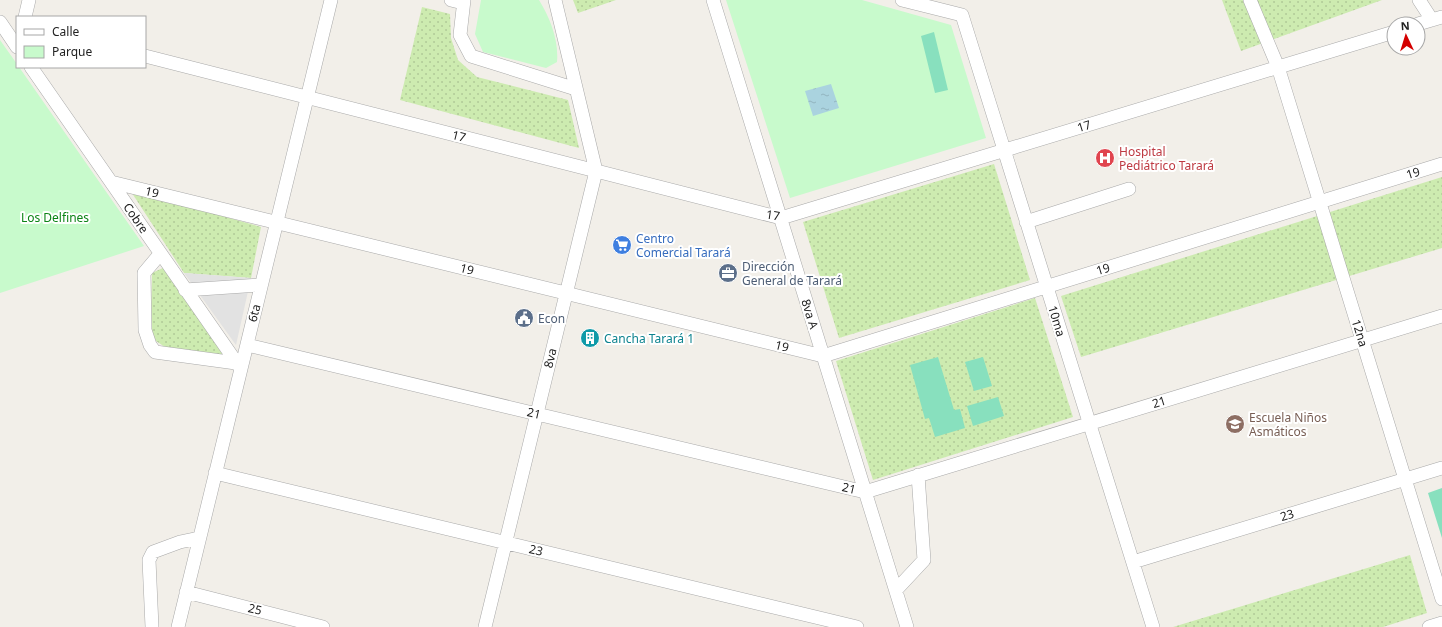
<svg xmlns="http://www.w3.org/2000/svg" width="1442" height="627" font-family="'Noto Sans',sans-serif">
	<defs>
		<pattern id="grass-dots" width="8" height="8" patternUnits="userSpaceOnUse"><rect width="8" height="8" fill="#cdebb0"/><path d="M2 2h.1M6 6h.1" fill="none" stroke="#b0c997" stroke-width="1.8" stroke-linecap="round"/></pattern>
		<pattern id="water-ripples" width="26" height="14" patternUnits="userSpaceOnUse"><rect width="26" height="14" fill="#aad3df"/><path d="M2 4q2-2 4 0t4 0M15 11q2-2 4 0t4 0" fill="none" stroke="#92b5bf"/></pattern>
	</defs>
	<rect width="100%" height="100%" fill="#f2efe9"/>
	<path fill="url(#grass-dots)" d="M573 0H616L578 13Z
		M1222 0H1382L1241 51Z
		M422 7 450 14 451 38 458 60 477 77 568 100 579 148 400 100Z
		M994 164 1030 280 839 338 803 222Z
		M1442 177V248L1081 357 1061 296Z
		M130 190 261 227 251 278 184 273Z
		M165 267 223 355 165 347 156 341 151 331 152 273Z
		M1035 298 1073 417 873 480 836 361Z
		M1410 555 1427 613 1383 627H1173Z"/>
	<path fill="#c8facc" d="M481 0H539C550 18 559 40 557 62L546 68 483 52 475 34Z
		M726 0H862L951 25 986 138 790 198Z
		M0 40 17 64V67H19L144 246 0 293Z"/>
	<path fill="#88e0be" d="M934 32 948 90 935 93 921 36Z
		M938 357 954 410 960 409 965 428 935 437 929 418 925 419 910 365Z
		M983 357 992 386 974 391 965 362Z
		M998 397 1004 416 973 426 967 406Z
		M1442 488V538L1428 493Z"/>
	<path fill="#e2e2e2" d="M184 273 251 278 236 345Z"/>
	<path fill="url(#water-ripples)" d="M831 84 839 108 813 116 805 91Z"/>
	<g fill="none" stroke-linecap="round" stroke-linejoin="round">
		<g stroke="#a9a9a9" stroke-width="14">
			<path id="minor" d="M451 0 463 3
				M464 0 460 35 471 56 576 89
				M713 0 907 627
				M902 0 962 15 1153 627
				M1250 0 1278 67 1442 599
				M1419 0 1432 20
				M25 17 29 0
				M0 22 17 47
				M1418 24 1442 17
				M145 56 781 218 1394 32
				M31 67 241 369
				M111 182 823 356 1442 164
				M1026 222 1129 189
				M160 254 144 273 145 330 150 345 155 352 236 363
				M185 290 261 285
				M247 345 865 492 1442 316
				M215 473 857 627
				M1133 562 1442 468
				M896 590 924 560 918 475
				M186 592 323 627
				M152 627 149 560 153 552 180 542 199 538
				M178 627 331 0
				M485 627 596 171 555 0
				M1429 627 1442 623"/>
		</g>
		<use href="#minor" stroke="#fff" stroke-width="13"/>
	</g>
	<defs>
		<g id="hospital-disc" transform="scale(1)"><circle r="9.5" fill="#e0444e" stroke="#fff"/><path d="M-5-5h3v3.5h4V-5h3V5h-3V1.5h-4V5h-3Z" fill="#fff"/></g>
		<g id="supermarket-disc" transform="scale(1)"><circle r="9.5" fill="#3f7fe0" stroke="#fff"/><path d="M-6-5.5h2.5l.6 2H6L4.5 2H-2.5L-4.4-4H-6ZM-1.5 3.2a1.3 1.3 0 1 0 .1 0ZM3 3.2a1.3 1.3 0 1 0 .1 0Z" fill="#fff"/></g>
		<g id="office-disc" transform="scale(1)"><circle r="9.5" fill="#5c6f8a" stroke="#fff"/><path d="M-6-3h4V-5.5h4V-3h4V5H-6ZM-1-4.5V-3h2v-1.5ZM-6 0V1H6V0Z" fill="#fff"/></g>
		<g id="civic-disc" transform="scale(1)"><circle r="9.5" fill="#5c6f8a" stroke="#fff"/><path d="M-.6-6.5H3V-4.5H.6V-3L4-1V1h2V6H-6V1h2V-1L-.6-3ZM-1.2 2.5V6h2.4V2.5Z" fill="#fff"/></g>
		<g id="building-disc" transform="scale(1)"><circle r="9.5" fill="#0f9aa8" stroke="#fff"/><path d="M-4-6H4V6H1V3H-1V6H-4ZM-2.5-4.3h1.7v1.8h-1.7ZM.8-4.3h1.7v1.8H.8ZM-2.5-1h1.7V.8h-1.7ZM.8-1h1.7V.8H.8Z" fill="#fff"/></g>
		<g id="school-disc" transform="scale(1)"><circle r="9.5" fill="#8d6e63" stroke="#fff"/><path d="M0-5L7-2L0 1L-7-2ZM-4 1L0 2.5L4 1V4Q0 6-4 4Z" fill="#fff"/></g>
	</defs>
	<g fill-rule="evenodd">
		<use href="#hospital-disc" x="1105" y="158"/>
		<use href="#supermarket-disc" x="622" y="245"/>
		<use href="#office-disc" x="728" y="273"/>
		<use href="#civic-disc" x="524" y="318"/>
		<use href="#building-disc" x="590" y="338"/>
		<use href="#school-disc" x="1235" y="424"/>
	</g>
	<g text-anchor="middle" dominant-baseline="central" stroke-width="4" stroke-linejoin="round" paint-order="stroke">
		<g font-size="12" fill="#222" stroke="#fff">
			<text transform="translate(1084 126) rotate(-17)">17</text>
			<text transform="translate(459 136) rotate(14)">17</text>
			<text transform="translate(1413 173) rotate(-17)">19</text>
			<text transform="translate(152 192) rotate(14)">19</text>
			<text transform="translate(773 215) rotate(8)">17</text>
			<text transform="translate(136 218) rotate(55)">Cobre</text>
			<text transform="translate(467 269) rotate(14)">19</text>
			<text transform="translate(1103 269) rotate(-17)">19</text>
			<text transform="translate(254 313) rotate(-76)">6ta</text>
			<text transform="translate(810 314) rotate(73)">8va A</text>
			<text transform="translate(1057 321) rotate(73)">10ma</text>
			<text transform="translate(1360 333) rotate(73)">12na</text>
			<text transform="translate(782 346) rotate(14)">19</text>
			<text transform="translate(550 358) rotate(-76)">8va</text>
			<text transform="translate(1159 402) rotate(-17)">21</text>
			<text transform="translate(534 413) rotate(13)">21</text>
			<text transform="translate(849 488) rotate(13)">21</text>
			<text transform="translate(1287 515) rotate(-17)">23</text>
			<text transform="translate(536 550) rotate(14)">23</text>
			<text transform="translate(255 609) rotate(14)">25</text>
		</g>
		<g font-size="12" fill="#be3a42" stroke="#fff" text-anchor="start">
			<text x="1119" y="151">Hospital<tspan x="1119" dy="14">Pediátrico Tarará</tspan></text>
		</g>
		<g font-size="12" fill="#0c8416" stroke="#fff">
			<text x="55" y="217">Los Delfines</text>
		</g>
		<g font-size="12" fill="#366cbe" stroke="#fff" text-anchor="start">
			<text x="636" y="238">Centro<tspan x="636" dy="14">Comercial Tarará</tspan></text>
		</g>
		<g font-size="12" fill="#4e5e75" stroke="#fff" text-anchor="start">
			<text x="742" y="266">Dirección<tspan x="742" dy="14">General de Tarará</tspan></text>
			<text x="538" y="318">Econ</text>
		</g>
		<g font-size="12" fill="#0d838f" stroke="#fff" text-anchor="start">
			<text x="604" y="338">Cancha Tarará 1</text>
		</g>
		<g font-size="12" fill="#785e54" stroke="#fff" text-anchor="start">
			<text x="1249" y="417">Escuela Niños<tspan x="1249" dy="14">Asmáticos</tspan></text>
		</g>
	</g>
	<rect x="16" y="16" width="130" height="52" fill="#ffffff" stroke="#a7a7a7"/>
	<rect x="24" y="29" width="20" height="6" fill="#ffffff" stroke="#a7a7a7"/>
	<text x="52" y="36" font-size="12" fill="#222222">Calle</text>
	<rect x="24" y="46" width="20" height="12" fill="#c8facc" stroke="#a7a7a7"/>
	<text x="52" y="56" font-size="12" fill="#222222">Parque</text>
	<g transform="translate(1406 36) rotate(356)"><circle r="19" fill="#ffffff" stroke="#a7a7a7"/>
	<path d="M0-3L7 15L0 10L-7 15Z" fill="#d40000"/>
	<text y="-6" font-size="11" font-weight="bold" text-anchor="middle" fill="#222222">N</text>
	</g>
</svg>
